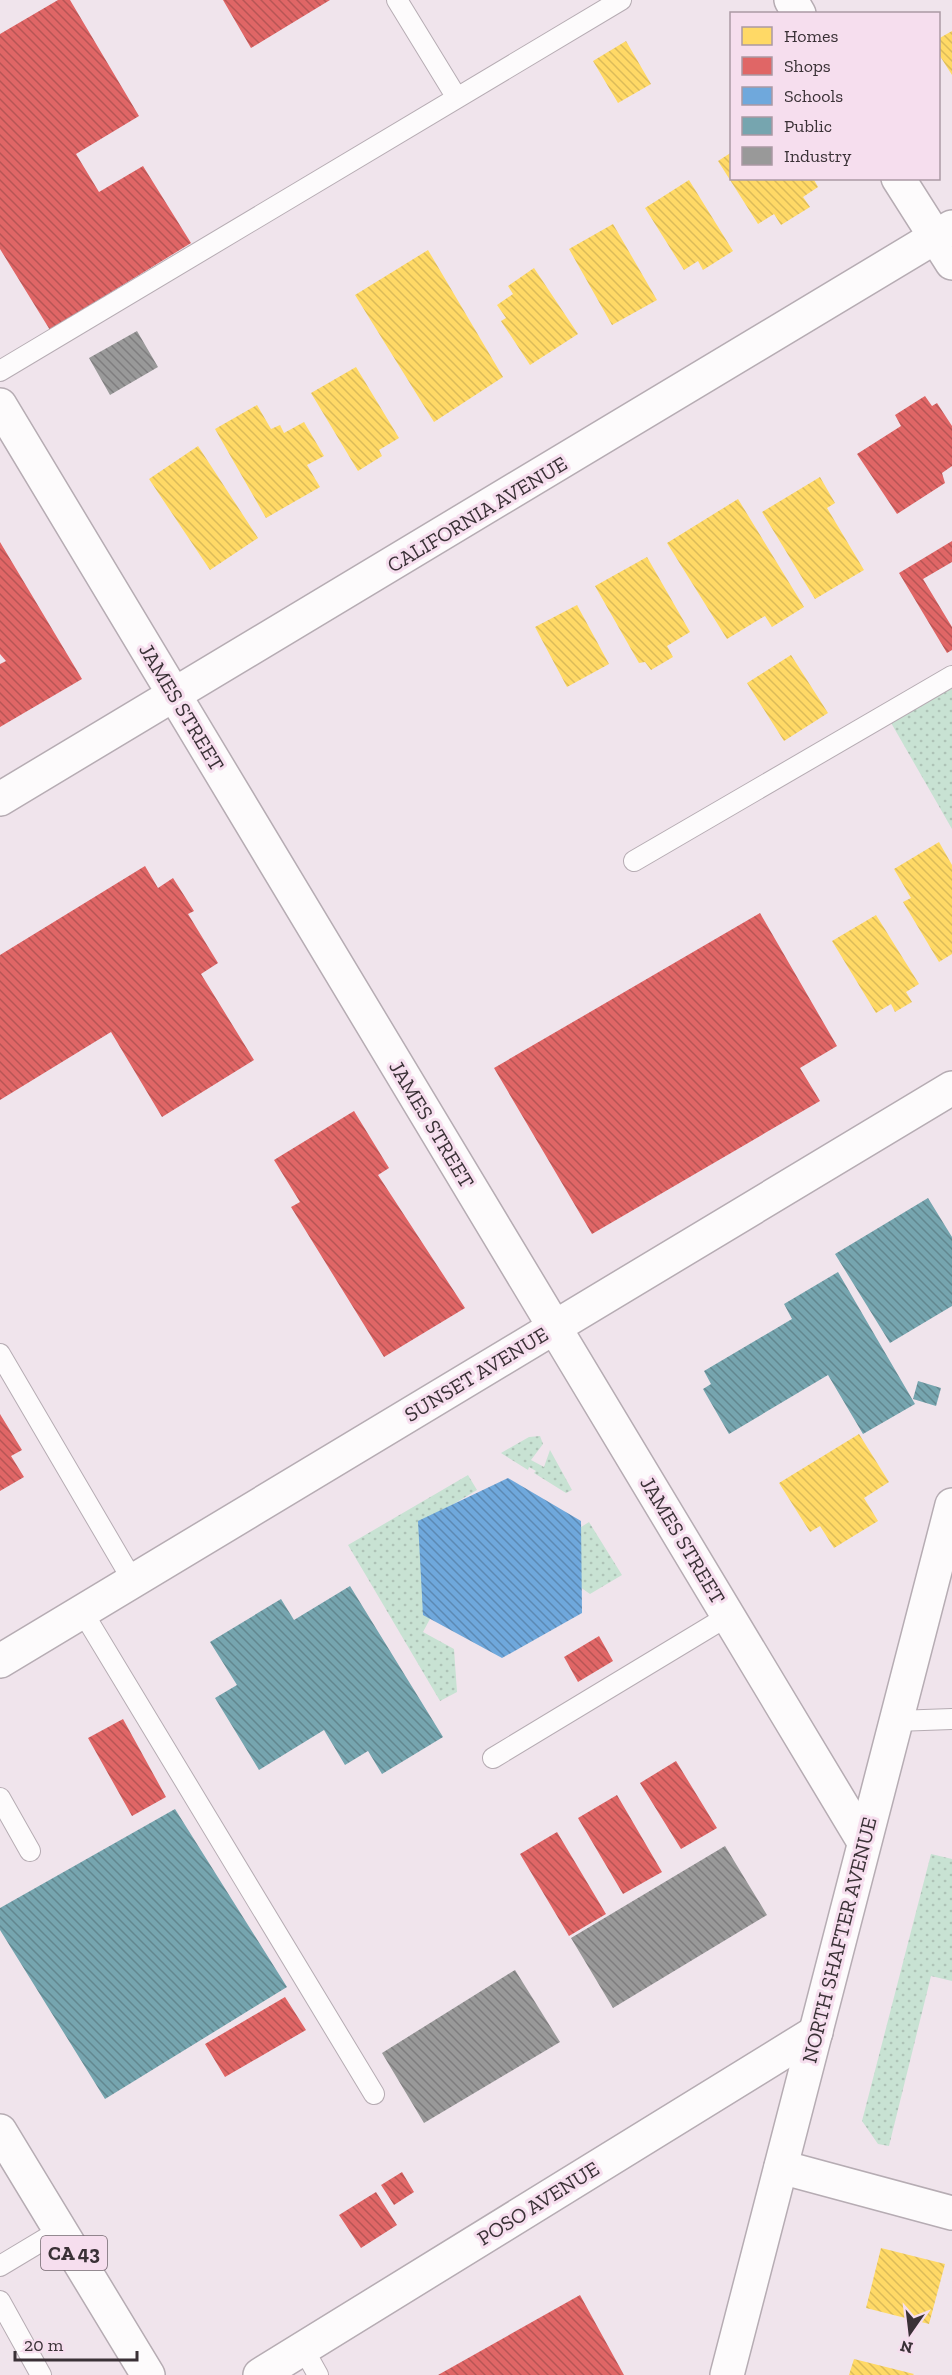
<svg xmlns="http://www.w3.org/2000/svg" width="952" height="2375" font-family="'Zilla Slab',serif">
	<defs>
		<pattern id="grass-dots" width="8" height="8" patternUnits="userSpaceOnUse" patternTransform="scale(1.5)"><rect width="8" height="8" fill="#c8e2d3"/><path d="M2 2h.1M6 6h.1" fill="none" stroke="#adc2b6" stroke-width="1.8" stroke-linecap="round"/></pattern>
		<pattern id="homes-back-hatch" width="6" height="6" patternUnits="userSpaceOnUse" patternTransform="scale(1.5)"><rect width="6" height="6" fill="#ffd966"/><path d="M-1 5l2 2M0 0l6 6M5-1l2 2" fill="none" stroke="#dbbb59"/></pattern>
		<pattern id="shops-back-hatch" width="6" height="6" patternUnits="userSpaceOnUse" patternTransform="scale(1.5)"><rect width="6" height="6" fill="#e06666"/><path d="M-1 5l2 2M0 0l6 6M5-1l2 2" fill="none" stroke="#b75555"/></pattern>
		<pattern id="schools-back-hatch" width="6" height="6" patternUnits="userSpaceOnUse" patternTransform="scale(1.5)"><rect width="6" height="6" fill="#6fa8dc"/><path d="M-1 5l2 2M0 0l6 6M5-1l2 2" fill="none" stroke="#5c89b3"/></pattern>
		<pattern id="public-back-hatch" width="6" height="6" patternUnits="userSpaceOnUse" patternTransform="scale(1.5)"><rect width="6" height="6" fill="#76a5af"/><path d="M-1 5l2 2M0 0l6 6M5-1l2 2" fill="none" stroke="#62878f"/></pattern>
		<pattern id="industry-back-hatch" width="6" height="6" patternUnits="userSpaceOnUse" patternTransform="scale(1.5)"><rect width="6" height="6" fill="#999"/><path d="M-1 5l2 2M0 0l6 6M5-1l2 2" fill="none" stroke="#7e7d7e"/></pattern>
	</defs>
	<rect width="100%" height="100%" fill="#f0e4ec"/>
	<path fill="url(#grass-dots)" d="M952 687V829L890 721Z
		M540 1436 543 1444 531 1460 544 1467 550 1450 572 1490 566 1493 534 1473 536 1471 529 1467 528 1470 501 1453 529 1437Z
		M468 1475 477 1490 422 1523 431 1617 423 1632 454 1649 457 1692 440 1701 348 1545Z
		M589 1522 622 1575 590 1594 580 1587 578 1529Z
		M931 1854 952 1859V1981L931 1976 889 2146 878 2144 862 2121Z"/>
	<path fill="url(#homes-back-hatch)" d="M952 31V75L938 53V39Z
		M626 41 651 84 618 103 593 61Z
		M732 152V178H813L818 187 803 197 810 207 781 225 774 214 758 224 718 161Z
		M689 180 733 251 703 270 698 261 684 270 645 208Z
		M613 224 657 300 612 325 569 249Z
		M428 250 503 377 434 422 355 295Z
		M534 268 578 334 530 365 501 321 506 318 497 305 513 294 508 286Z
		M356 367 399 438 379 450 382 456 358 471 311 393Z
		M257 405 271 429 280 425 284 433 304 422 324 456 307 465 320 487 266 518 215 429Z
		M198 446 258 538 210 570 149 479Z
		M820 477 835 503 827 508 864 570 815 599 762 512Z
		M738 499 804 607 772 627 765 616 727 639 667 543Z
		M647 557 690 632 667 646 673 657 651 670 645 662 639 663 595 586Z
		M577 605 609 664 567 687 535 627Z
		M791 655 828 713 784 741 747 683Z
		M939 842 952 865V954L939 962 903 902 911 898 894 869Z
		M876 915 919 984 906 992 912 1002 895 1012 891 1004 876 1013 832 941Z
		M859 1434 889 1482 864 1498 878 1521 834 1548 820 1526 810 1532 779 1483Z
		M881 2248 945 2264 929 2324 866 2308Z
		M854 2359 914 2374 913 2375H849Z"/>
	<path fill="url(#shops-back-hatch)" d="M58 0H70L139 116 76 154 99 192 143 166 191 243 50 330 0 249V34Z
		M223 0H330L251 48Z
		M925 396 932 406 937 403 952 426V466L942 473 945 483 897 514 857 454 901 426 895 415Z
		M952 541V562L923 579 952 627V650L947 653 899 573Z
		M0 542 82 679 0 727V664L6 661 0 654Z
		M145 866 158 888 173 878 194 911 188 914 218 963 201 974 254 1060 162 1117 111 1032 0 1100V955Z
		M760 913 837 1046 800 1068 820 1101 592 1234 494 1068Z
		M354 1111 389 1168 378 1175 465 1308 384 1357 291 1207 300 1202 274 1160Z
		M0 1414 22 1450 11 1456 24 1477 0 1491Z
		M599 1636 613 1661 578 1682 564 1657Z
		M123 1719 166 1797 132 1816 88 1738Z
		M676 1761 717 1828 681 1849 640 1783Z
		M617 1795 662 1872 623 1894 578 1818Z
		M557 1832 606 1914 569 1936 520 1854Z
		M285 1997 306 2030 225 2077 205 2044Z
		M402 2172 414 2192 394 2205 381 2185Z
		M376 2192 397 2225 361 2248 339 2215Z
		M580 2295 624 2375H438Z"/>
	<path fill="url(#schools-back-hatch)" d="M508 1478 581 1521 582 1613 502 1658 423 1615 418 1521Z"/>
	<path fill="url(#public-back-hatch)" d="M928 1198 952 1237V1306L890 1343 835 1254Z
		M838 1272 915 1404 863 1434 828 1375 729 1434 703 1389 711 1384 704 1371 792 1319 784 1304Z
		M918 1381 941 1388 936 1406 913 1399Z
		M350 1586 443 1737 382 1774 368 1751 345 1765 324 1730 259 1770 215 1698 237 1685 210 1642 281 1599 294 1620Z
		M175 1809 287 1987 105 2099 0 1930V1908Z"/>
	<path fill="url(#industry-back-hatch)" d="M137 331 158 367 110 395 89 358Z
		M725 1846 767 1915 613 2008 571 1938Z
		M515 1970 560 2042 424 2123 382 2053Z"/>
	<g fill="none" stroke-linecap="round" stroke-linejoin="round">
		<g stroke="#b6acb3" stroke-width="22">
			<path id="lane" d="M397 0 457 98
				M0 371 621 0
				M634 861 952 676
				M0 1354 133 1581
				M82 1611 374 2094
				M896 1721 952 1719
				M493 1758 728 1616
				M0 1798 30 1851
				M0 2266 60 2230
				M0 2301 41 2375
				M303 2348 318 2375"/>
		</g>
		<g stroke="#b6acb3" stroke-width="36">
			<path id="street" d="M791 0 799 14
				M898 178 952 263
				M0 405 864 1842
				M0 799 952 227
				M0 1661 952 1088
				M781 2167 952 2213
				M260 2375 816 2032"/>
		</g>
		<g stroke="#b6acb3" stroke-width="36">
			<path id="secondary" d="M727 2375 952 1505"/>
		</g>
		<g stroke="#b6acb3" stroke-width="36">
			<path id="primary" d="M0 2131 148 2375"/>
		</g>
		<use href="#lane" stroke="#fdfbfc" stroke-width="20"/>
		<use href="#street" stroke="#fdfbfc" stroke-width="33"/>
		<use href="#secondary" stroke="#fdfbfc" stroke-width="33"/>
		<use href="#primary" stroke="#fdfbfc" stroke-width="33"/>
	</g>
	<g text-anchor="middle" dominant-baseline="central" stroke-width="6" stroke-linejoin="round" paint-order="stroke">
		<rect fill="#f6deee" stroke="#72656d" stroke-width="1.5" x="41" y="2236" width="66" height="34" rx="4.5"/>
		<g font-size="20" font-weight="bold" fill="#3a3136">
			<text x="74" y="2253">CA 43</text>
		</g>
		<g font-size="21" fill="#3a3136" stroke="#f6deee">
			<text transform="translate(477 514) rotate(-31)">CALIFORNIA AVENUE</text>
			<text transform="translate(182 707) rotate(59)">JAMES STREET</text>
			<text transform="translate(432 1124) rotate(59)">JAMES STREET</text>
			<text transform="translate(476 1374) rotate(-31)">SUNSET AVENUE</text>
			<text transform="translate(683 1540) rotate(59)">JAMES STREET</text>
			<text transform="translate(839 1940) rotate(-76)">NORTH SHAFTER AVENUE</text>
			<text transform="translate(538 2203) rotate(-32)">POSO AVENUE</text>
		</g>
	</g>
	<rect x="730" y="12" width="210" height="168" fill="#f6deee" stroke="#ab99a4" stroke-width="1.5"/>
	<rect x="742" y="27" width="30" height="18" fill="#ffd966" stroke="#ab99a4" stroke-width="1.5"/>
	<text x="784" y="42" font-size="18" fill="#3a3136">Homes</text>
	<rect x="742" y="57" width="30" height="18" fill="#e06666" stroke="#ab99a4" stroke-width="1.5"/>
	<text x="784" y="72" font-size="18" fill="#3a3136">Shops</text>
	<rect x="742" y="87" width="30" height="18" fill="#6fa8dc" stroke="#ab99a4" stroke-width="1.5"/>
	<text x="784" y="102" font-size="18" fill="#3a3136">Schools</text>
	<rect x="742" y="117" width="30" height="18" fill="#76a5af" stroke="#ab99a4" stroke-width="1.5"/>
	<text x="784" y="132" font-size="18" fill="#3a3136">Public</text>
	<rect x="742" y="147" width="30" height="18" fill="#999999" stroke="#ab99a4" stroke-width="1.5"/>
	<text x="784" y="162" font-size="18" fill="#3a3136">Industry</text>
	<g transform="translate(910 2333) rotate(194)" stroke="#f6deee" stroke-width="4.5" paint-order="stroke">
	<path d="M0-4.5L10 22L0 15L-10 22Z" fill="#3a3136"/>
	<text y="-9" font-size="16" font-weight="bold" text-anchor="middle" fill="#3a3136">N</text>
	</g>
	<path d="M15 2351v9h122v-9" fill="none" stroke="#3a3136" stroke-width="3"/>
	<text x="24" y="2351" font-size="18" fill="#3a3136" stroke="#f6deee" stroke-width="4.5" paint-order="stroke">20 m</text>
</svg>
